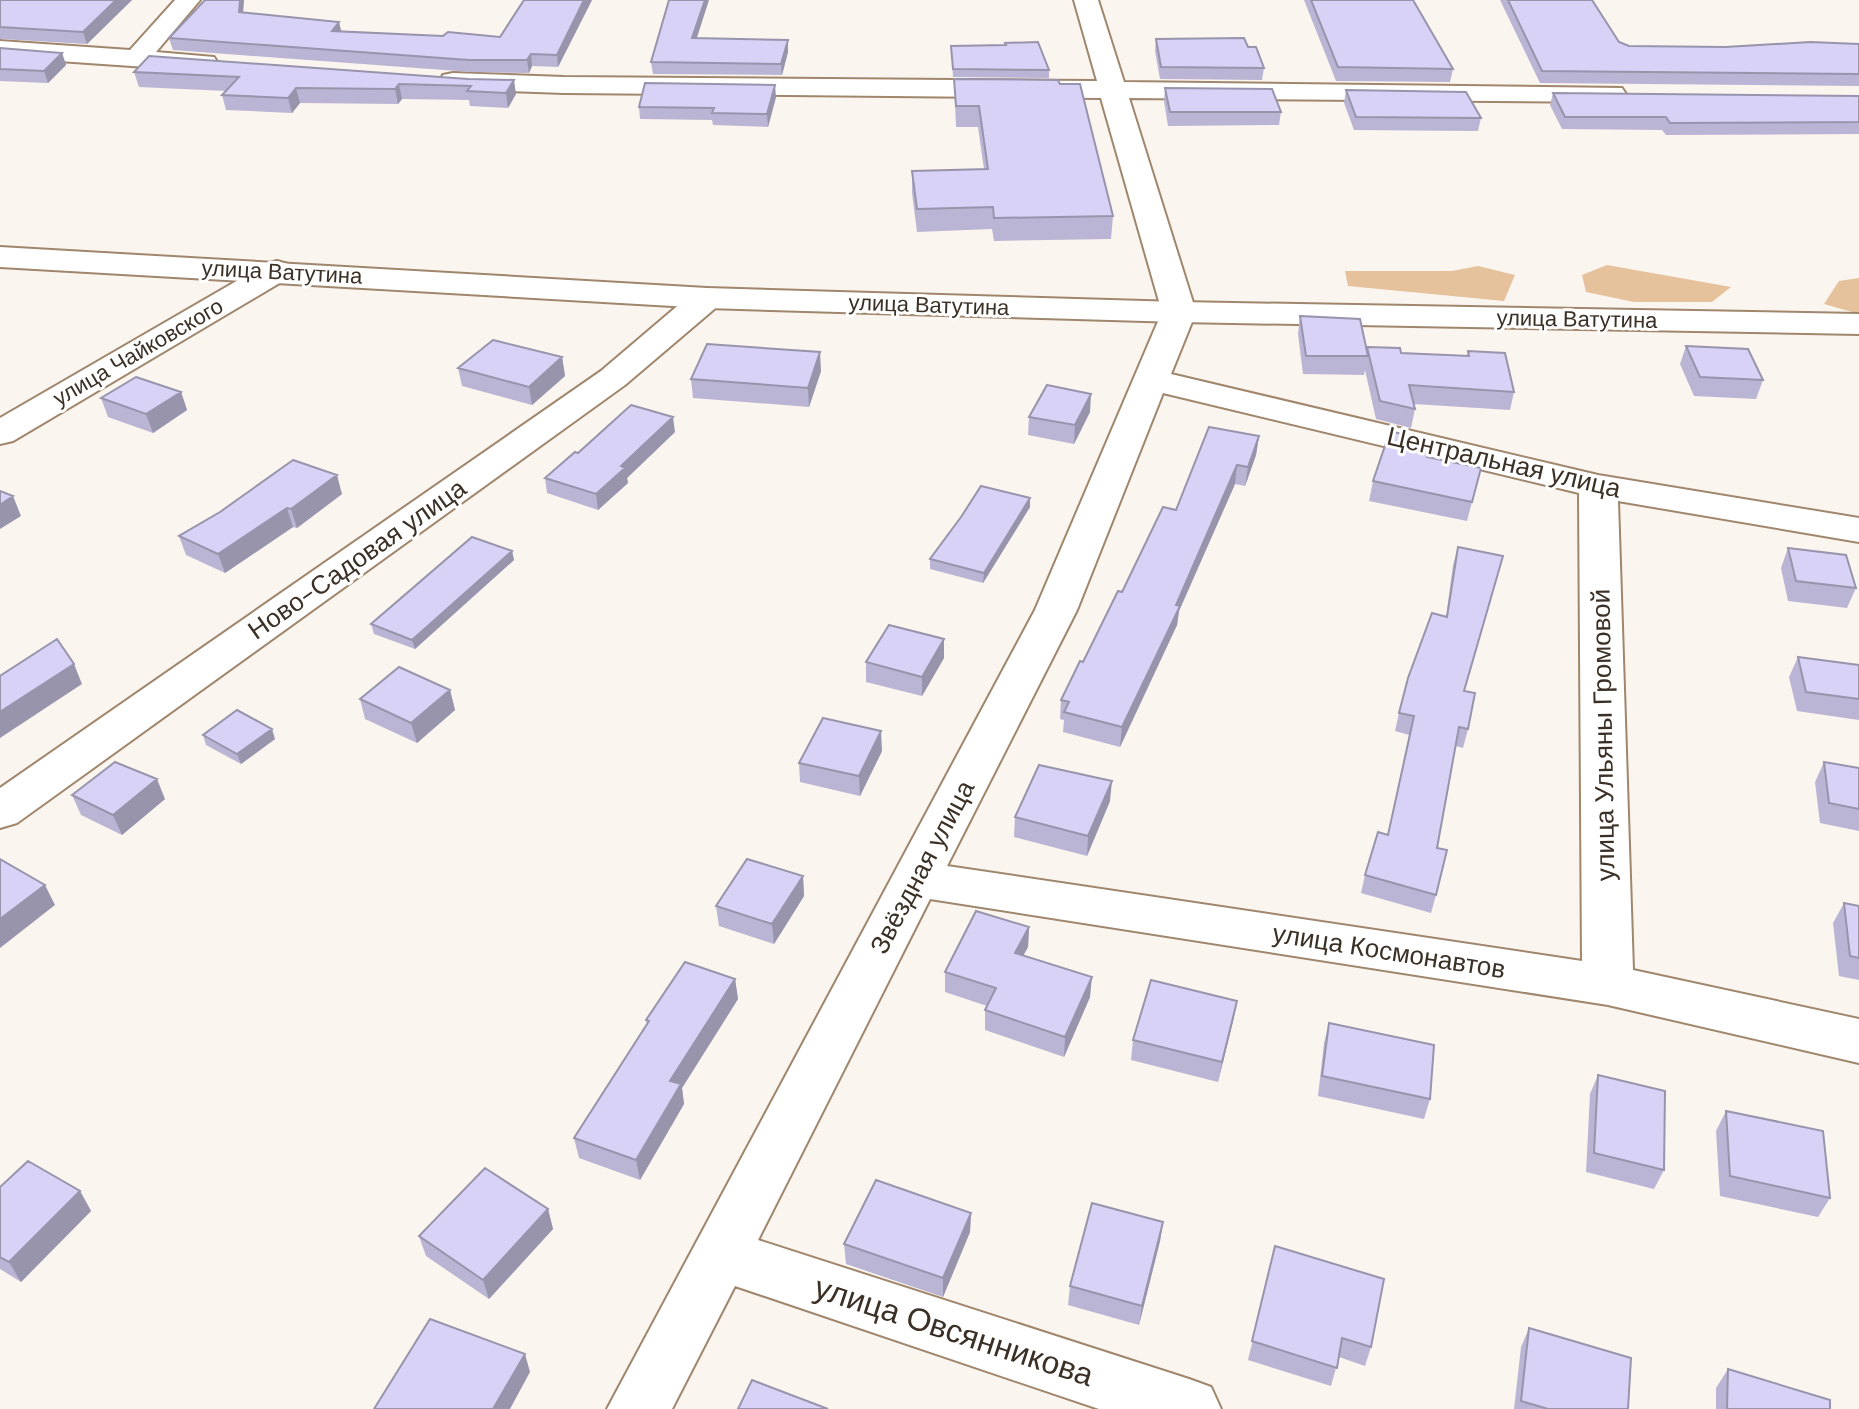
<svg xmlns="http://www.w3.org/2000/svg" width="1859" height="1409" font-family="'DM Sans',sans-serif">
	<rect width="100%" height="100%" fill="#fbf5ef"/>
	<path fill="#e5c29c" d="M1607 265 1731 287 1712 302H1634L1586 292 1582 275Z
		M1478 266 1515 275 1504 301 1348 286 1345 271H1452Z
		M1859 278V314L1824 304 1839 281Z"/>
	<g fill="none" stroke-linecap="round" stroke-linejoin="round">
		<g stroke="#9f866c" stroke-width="4">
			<path id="minor" d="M175 0H200L156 52 214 57 218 63 214 69 205 71 0 57V41L130 50Z
				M1074 0H1098L1124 82 1622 88 1626 94 1622 100 1612 102 1129 98 1196 312 1171 374 1598 475 1859 518V542L1618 501 1633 970 1859 1019V1063L1608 1005 930 899 758 1240 1189 1379 1211 1387 1221 1409H1099L735 1286 672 1409H607L1035 610 1162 312 1101 98 564 93 453 89 443 87 440 81 443 75 453 73 564 77 1097 81ZM1163 393 1579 493 1582 961 947 866 1077 610Z
				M277 261 288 264 293 271 288 278 13 441 0 444V418L266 264Z
				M707 288 719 291 723 298 719 305 625 385 17 823 0 828V788L601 371 695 291Z"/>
		</g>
		<g stroke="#9f866c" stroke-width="4">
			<path id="secondary" d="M0 247 707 288 1179 302 1859 314V334L1179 322 707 308 0 267Z"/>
		</g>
		<use href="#minor" fill="#fff" fill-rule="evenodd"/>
		<use href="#secondary" fill="#fff" fill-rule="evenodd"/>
	</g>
	<path fill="#bab5d4" d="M0 0H132L87 44 0 39Z
		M244 0 243 12 341 31 443 36 500 37 592 0 558 67 532 66 529 73 471 72 173 50 169 38Z
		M1304 0H1413L1453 69 1450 82 1336 81Z
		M1500 0H1592L1619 42 1629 46 1725 47 1859 44V86L1540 83Z
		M697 38 788 52 782 75 653 74 651 62Z
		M1156 39 1248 47 1264 68 1262 80 1160 79 1155 51Z
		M1005 43 1049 70V78L953 77 951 46 1005 45Z
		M0 48 62 53 66 65 48 83 0 81Z
		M134 72 468 79 516 94 508 108 470 106 469 100 402 99 398 104 300 103 292 113 226 110 222 95 227 91 139 87Z
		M954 79 1113 216 1111 239 994 241 992 229 917 232 912 193V171L984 169 978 127H956Z
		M1165 88 1281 112 1279 125 1168 126 1164 101Z
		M1346 90 1481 118 1478 131 1354 130 1344 103Z
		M1553 93 1859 96V134L1666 135 1662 130 1562 129 1550 105Z
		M776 97 768 127 713 125 712 120 640 119 639 107Z
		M1300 316 1367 351V347L1401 353 1467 356 1468 351 1514 392 1510 410 1414 404 1415 409 1411 428 1376 419 1365 370 1364 375 1303 374 1298 334Z
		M1686 346 1763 380 1756 399 1694 396 1680 364Z
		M562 357 565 376 532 405 462 386 458 368Z
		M821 371 809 407 693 398 691 379Z
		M181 392 187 410 153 433 108 417 101 398Z
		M1090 412 1074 444 1028 435 1029 417Z
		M675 432 627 478 628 483 598 510 547 493 545 478Z
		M1259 436 1256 455 1245 486 1235 484 1179 611 1177 625 1120 747 1063 732 1064 720 1060 719 1061 700 1122 592 1176 510Z
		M1427 457 1481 468 1467 521 1369 501 1373 481Z
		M342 494 297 528 293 527 225 573 186 555 179 536Z
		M1030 507 983 583 930 569V559L961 517Z
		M1458 547 1464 691 1468 729 1463 748 1456 746 1437 848 1436 895 1431 913 1361 893 1365 875 1388 834 1409 735 1395 731 1399 713 1446 617 1453 565Z
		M1788 548 1856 588 1847 608 1788 601 1781 568Z
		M512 551 514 560 415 649 374 634 371 624Z
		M1798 657 1859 699V720L1797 711 1789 677Z
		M944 658 922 696 866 682V662Z
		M450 690 455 710 417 743 365 719 360 699Z
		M203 735 275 739 241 764 206 745Z
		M882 751 860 796 800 782 799 763Z
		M1824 762 1859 768V831L1820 823 1815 782Z
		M72 795 165 799 122 835 81 815Z
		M1110 801 1087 856 1014 837 1015 817Z
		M803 876 804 896 774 944 719 926 716 906Z
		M1844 903 1859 906V980L1839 976 1833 923Z
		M1029 927 1028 947 1023 955 1090 997 1064 1057 985 1030V1010L987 1006 945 992V972Z
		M735 979 738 999 682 1088 684 1104 640 1180 579 1158 574 1138 647 1025 646 1020Z
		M1237 1001 1233 1021 1218 1082 1131 1060 1133 1040Z
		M1329 1023 1430 1099 1424 1119 1318 1096 1324 1043Z
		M1598 1075 1664 1170 1654 1189 1586 1172 1590 1094Z
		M1726 1111 1830 1198 1818 1217 1720 1196 1716 1131Z
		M0 1187 80 1191 91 1211 21 1282 0 1269Z
		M548 1209 553 1229 489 1299 426 1256 419 1236Z
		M971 1213 970 1232 943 1297 846 1264 844 1244Z
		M1163 1222 1160 1241 1139 1325 1068 1305 1070 1286Z
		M1275 1246 1371 1347 1365 1366 1339 1357 1331 1386 1248 1360Z
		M1529 1328 1628 1409H1514L1521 1347Z
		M1728 1369 1830 1409H1716V1388Z"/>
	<path fill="#9794ac" d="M116 0H132L87 44 83 32Z
		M240 0H244L242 24 239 12Z
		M584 0H592L558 67 557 55Z
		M705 0H709L693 50 692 38Z
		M339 22 342 34 332 31Z
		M788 40V52L782 75 781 64Z
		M62 53 66 65 48 83 44 71Z
		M531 54 532 66 529 73 527 60Z
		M514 80 516 94 508 108 506 93Z
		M399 84 402 99 398 104 395 89Z
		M775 85 776 97 768 127 767 114Z
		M296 88 300 103 292 113 288 98Z
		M820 352 821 371 809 407 808 388Z
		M562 357 565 376 532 405 529 387Z
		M181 392 187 410 153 433 146 414Z
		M1091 394 1090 412 1074 444 1075 425Z
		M673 417 675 432 627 478 628 483 598 510 596 494 621 466Z
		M1259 436 1256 455 1245 486 1248 467Z
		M1237 465 1235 484 1179 611 1177 625 1120 747 1122 727Z
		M337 475 342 494 297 528 291 509Z
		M13 496 21 516 0 529V505Z
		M1030 498V507L983 583 984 573Z
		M287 508 293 527 225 573 218 554Z
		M512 551 514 560 415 649 412 640Z
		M944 639V658L922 696V677Z
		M74 664 82 684 0 738V712Z
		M450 690 455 710 417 743 411 723Z
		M272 729 275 739 241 764 237 754Z
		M881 731 882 751 860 796 859 776Z
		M157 779 165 799 122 835 113 815Z
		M1112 781 1110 801 1087 856 1088 836Z
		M803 876 804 896 774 944 772 924Z
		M45 885 55 905 0 948V919Z
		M1029 927 1028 947 1014 973 1015 953Z
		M1092 977 1090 997 1064 1057 1065 1037Z
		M735 979 738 999 682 1088 684 1104 640 1180 636 1160 670 1081Z
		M1237 1001 1233 1021 1218 1082 1222 1062Z
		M80 1191 91 1211 21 1282 9 1262Z
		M548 1209 553 1229 489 1299 483 1280Z
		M971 1213 970 1232 943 1297V1278Z
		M1163 1222 1160 1241 1139 1325 1142 1306Z
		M525 1354 530 1372 510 1409H493Z"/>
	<path fill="#d8d3f6" stroke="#9794ac" stroke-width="2" d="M0 0H116L83 32 0 27Z
		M205 0H240L239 12 339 22 332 31 443 36 448 32 500 37 524 0H584L557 55 531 54 527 60H469L169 38Z
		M669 0H705L692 38 788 40 781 64 651 62Z
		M1311 0H1413L1453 69 1338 67Z
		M1508 0H1592L1619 42 1629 46 1725 47 1810 42 1859 44V74L1542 71Z
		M1244 38 1248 47H1256L1264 68 1161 67 1156 39Z
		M1038 42 1049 70 953 69 951 46 1006 45 1005 43Z
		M0 48 62 53 44 71 0 69Z
		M149 56 468 79 514 80 506 93 467 91 471 86 399 84 395 89 296 88 288 98 222 95 239 77 134 72Z
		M954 79 1058 80 1060 84H1080L1113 216 994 218 993 207 917 209 912 171 988 169 979 106H956Z
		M645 83 775 85 767 114 712 113 714 108 639 107Z
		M1165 88 1272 89 1281 112H1170Z
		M1346 90 1466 92 1481 118 1356 117Z
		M1553 93 1859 96V122L1670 123 1666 117H1565Z
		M1300 316 1360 319 1368 356H1306Z
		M493 340 562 357 529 387 458 368Z
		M707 344 820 352 808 388 691 379Z
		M1686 346 1748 349 1763 380 1700 377Z
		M1367 347 1400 348 1401 353 1469 356 1468 351 1505 353 1514 392 1409 385 1415 409 1380 401Z
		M136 377 181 392 146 414 101 398Z
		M1047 385 1091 394 1075 425 1029 417Z
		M631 405 673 417 621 466 625 468 596 494 545 478 575 452 578 453Z
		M1209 427 1259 436 1248 467 1237 465 1176 605 1180 606 1122 727 1064 712 1069 702 1061 700 1080 661 1083 662 1118 591 1122 592 1163 507 1176 510Z
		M1390 431 1422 439 1427 457 1481 468 1472 502 1373 481Z
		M293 460 337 475 291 509 287 508 218 554 179 536 220 512Z
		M981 486 1030 498 984 573 930 559 961 517Z
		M0 491 13 496 0 505Z
		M472 537 512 551 412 640 371 624Z
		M1458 547 1503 556 1464 691 1475 693 1468 729 1459 727 1437 848 1447 850 1436 895 1365 875 1378 832 1388 835 1414 716 1399 713 1408 678 1432 613 1447 617Z
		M1788 548 1846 555 1856 588 1796 581Z
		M889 625 944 639 922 677 866 662Z
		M57 639 74 664 0 712V676Z
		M1798 657 1859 665V699L1806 692Z
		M399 667 450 690 411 723 360 699Z
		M237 710 272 729 237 754 203 735Z
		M823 718 881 731 859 776 799 763Z
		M115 762 157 779 113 815 72 795Z
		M1824 762 1859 768V809L1829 803Z
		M1039 765 1112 781 1088 836 1015 817Z
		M0 859 45 885 0 919Z
		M747 859 803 876 772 924 716 906Z
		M1844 903 1859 906V958L1850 956Z
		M976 911 1029 927 1015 953 1092 977 1065 1037 985 1010 996 988 945 972Z
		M685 962 735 979 670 1081 681 1084 636 1160 574 1138 649 1021 646 1020Z
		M1151 980 1237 1001 1222 1062 1133 1040Z
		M1329 1023 1434 1045 1430 1099 1322 1076Z
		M1598 1075 1665 1091 1664 1170 1594 1153Z
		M1726 1111 1823 1131 1830 1198 1730 1176Z
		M28 1161 80 1191 9 1262 0 1257V1187Z
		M485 1168 548 1209 483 1280 419 1236Z
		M876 1180 971 1213 943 1278 844 1244Z
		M1092 1203 1163 1222 1142 1306 1070 1286Z
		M1275 1246 1384 1279 1371 1347 1342 1338 1337 1368 1252 1341Z
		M430 1319 525 1354 493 1409H374Z
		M1529 1328 1631 1358 1628 1409H1548L1521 1401Z
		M1728 1369 1830 1400V1409H1727Z
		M752 1380 828 1409H738Z"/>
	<g text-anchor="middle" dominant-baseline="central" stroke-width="6" stroke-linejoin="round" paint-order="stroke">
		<g font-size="22" fill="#3b3025" stroke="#fff">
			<text transform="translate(282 272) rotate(3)">улица Ватутина</text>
			<text transform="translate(929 305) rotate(2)">улица Ватутина</text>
			<text transform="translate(1577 319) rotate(1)">улица Ватутина</text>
			<text transform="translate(138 352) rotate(-30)">улица Чайковского</text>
		</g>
		<g font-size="26" fill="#3b3025" stroke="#fff">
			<text transform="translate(1504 462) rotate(13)">Центральная улица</text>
			<text transform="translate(357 559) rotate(-35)">Ново-Садовая улица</text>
			<text transform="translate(1603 735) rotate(-91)">улица Ульяны Громовой</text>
			<text transform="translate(922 867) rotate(-62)">Звёздная улица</text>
			<text transform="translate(1389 951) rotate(9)">улица Космонавтов</text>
		</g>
		<g font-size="32" fill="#3b3025" stroke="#fff">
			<text transform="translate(954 1331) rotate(18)">улица Овсянникова</text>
		</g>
	</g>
</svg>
